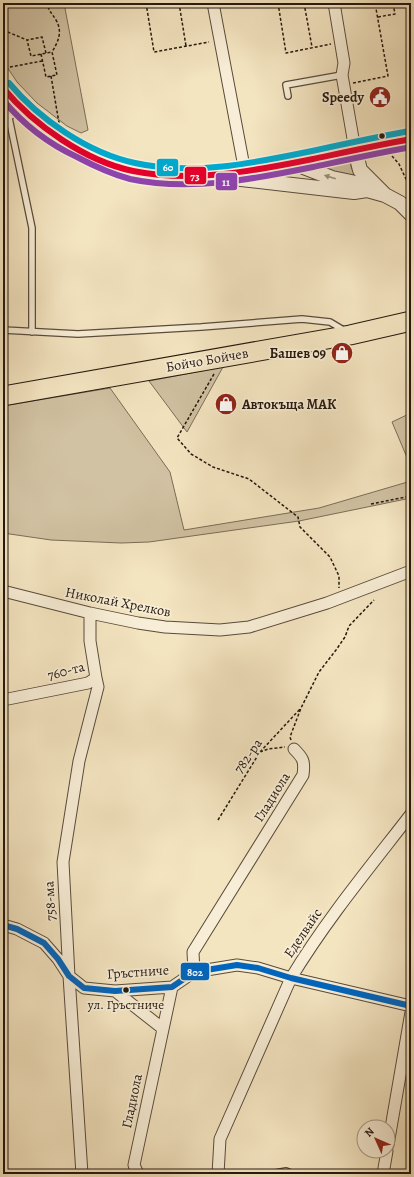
<svg xmlns="http://www.w3.org/2000/svg" width="414" height="1177" font-family="Alegreya,serif">
	<rect width="100%" height="100%" fill="#f4e5c1"/>
	<filter id="stains"><feTurbulence type="fractalNoise" baseFrequency=".005" numOctaves="4"/><feColorMatrix values="0 0 0 0 .2 0 0 0 0 .09 0 0 0 0 .02 0 0 0 .5 -.17"/></filter>
	<radialGradient id="worn" r=".72"><stop offset=".6" stop-color="#630" stop-opacity="0"/><stop offset="1" stop-color="#630" stop-opacity=".3"/></radialGradient>
	<path fill="#d1c2a3" stroke="#7b6d58" d="M3 3H64L88 130 81 133 67 126 37 103 17 82 3 61Z
		M349 159 351 162C350 170 355 174 360 180L316 165Z
		M223 367 187 432 149 381 217 368Z
		M110 388 170 472 184 530 319 508 411 481V498L299 521 149 542 121 543 51 540 3 533V406Z
		M411 413V467L392 422Z"/>
	<g fill="none" stroke-linecap="round" stroke-linejoin="round">
		<g stroke="#594b3b" stroke-width="8">
			<path id="service" d="M288 96 286 85 342 75
				M19 107 9 118 32 228V332
				M3 110 9 118
				M3 330 78 334 201 327 302 319 330 322 345 331
				M270 1174 286 1171 293 1174"/>
		</g>
		<g stroke="#594b3b" stroke-width="13">
			<path id="minor" d="M213 3 245 172
				M334 3 344 63 342 75 355 150
				M293 163 411 139
				M3 591 90 613 138 623 165 627 220 630 249 627 327 603 411 571
				M3 700 88 683 96 678 90 641V613
				M3 925 17 929 44 943 58 959 69 976 84 988 115 991 172 987 194 972 237 965 258 968 291 978 411 1006
				M194 972 193 952 303 775C305 761 303 758 294 749
				M115 991 162 1028
				M388 1145 411 1012
				M82 1174 69 976 63 862 79 761 98 687 96 678
				M138 1174 134 1165 172 987
				M218 1174 220 1139 291 978C326 920 370 867 411 814
				M383 1174 387 1151"/>
		</g>
		<g stroke="#594b3b" stroke-width="16">
			<path id="tertiary" d="M3 88C22 112 45 130 72 146 92 156 112 166 134 171 186 182 241 172 293 163
				M355 150 360 170 385 195
				M293 163 332 178 356 183 367 190 385 195 400 203 411 214
				M232 178 354 192 367 190"/>
		</g>
		<g stroke="#25180e" stroke-width="21">
			<path id="trunk" d="M3 396 350 335 411 321"/>
		</g>
		<path stroke="#25180e" stroke-width="1.5" stroke-dasharray="3 2" stroke-linecap="butt" d="M146 3 154 52 209 42
			M179 3 186 46
			M278 3 286 53 331 44
			M304 3 312 47
			M378 17 395 14 393 3
			M3 30 27 40
			M46 53 42 37 27 40 31 56 52 52
			M41 54 46 77 57 75 52 52C58 42 63 32 56 20 52 13 49 12 47 3
			M5 68 42 61
			M51 76 59 123
			M353 83 388 76 375 3
			M392 156 399 164 411 190
			M214 374 177 438 191 454 213 467 249 479 298 517 300 527 330 557 339 576V588
			M371 504 411 496
			M291 740 290 737 301 708 319 672 336 650 345 637 349 626 374 600
			M260 752 268 749 285 747
			M218 820 260 752 300 709"/>
		<use href="#service" stroke="#f8eed7" stroke-width="5.5"/>
		<use href="#minor" stroke="#f8eed7" stroke-width="11"/>
		<use href="#tertiary" stroke="#f8eed7" stroke-width="14"/>
		<use href="#trunk" stroke="#f4e5c1" stroke-width="19"/>
		<g stroke="#f8eed7" stroke-width="9">
			<path id="bus-1" d="M3 88C34 125 85 161 133 171 193 183 254 171 313 159 346 152 378 145 411 139"/>
		</g>
		<g stroke="#f8eed7" stroke-width="9">
			<path id="bus-2" d="M3 100C23 124 49 144 77 157 94 166 111 174 130 179 190 192 254 179 313 167 346 160 378 153 411 147"/>
		</g>
		<g stroke="#f8eed7" stroke-width="9">
			<path id="bus-3" d="M9 83C39 119 88 153 135 163 193 176 254 163 312 151 344 144 377 137 409 131"/>
		</g>
		<g stroke="#f8eed7" stroke-width="9">
			<path id="bus-4" d="M3 925 17 929 44 943 58 959 69 976 84 988 115 991 172 987 194 972 237 965 258 968 291 978 411 1006"/>
		</g>
		<use href="#bus-1" stroke="#e4002b" stroke-width="6"/>
		<use href="#bus-2" stroke="#8e44ad" stroke-width="6"/>
		<use href="#bus-3" stroke="#00a9ce" stroke-width="6"/>
		<use href="#bus-4" stroke="#0065bd" stroke-width="6"/>
	</g>
	<defs><path id="oneway-solid" d="M-6-.8H1V-3.2L6.5 0L1 3.2V.8H-6Z"/></defs>
	<use fill="#998e7d" href="#oneway-solid" transform="translate(330 177) rotate(-163)"/>
	<defs>
		<g id="civic-disc" transform="scale(1.15)"><circle r="9.5" fill="#8f2418" stroke="#f8eed7"/><path d="M-.6-6.5H3V-4.5H.6V-3L4-1V1h2V6H-6V1h2V-1L-.6-3ZM-1.2 2.5V6h2.4V2.5Z" fill="#fff"/></g>
		<g id="shop-disc" transform="scale(1.15)"><circle r="9.5" fill="#8f2418" stroke="#f8eed7"/><path d="M-5-2.5h2.3a2.7 3.5 0 0 1 5.4 0H5L5.5 6h-11ZM-1.5-2.5h3a1.5 2.3 0 0 0-3 0Z" fill="#fff"/></g>
	</defs>
	<g fill-rule="evenodd">
		<use href="#civic-disc" x="380" y="97"/>
		<use href="#shop-disc" x="342" y="353"/>
		<use href="#shop-disc" x="226" y="404"/>
	</g>
	<g fill="#25180e" stroke="#f8eed7" stroke-width="1.5">
		<circle cx="382" cy="136" r="3.5"/>
		<circle cx="126" cy="990" r="3.5"/>
	</g>
	<g text-anchor="middle" dominant-baseline="central" stroke-width="3.5" stroke-linejoin="round" paint-order="stroke">
		<g font-size="13" fill="#25180e" stroke="#f8eed7">
			<text x="126" y="1004">ул. Гръстниче</text>
		</g>
		<g font-size="14" font-weight="bold" fill="#25180e" stroke="#f8eed7" text-anchor="end">
			<text x="364" y="97">Speedy</text>
			<text x="326" y="353">Башев 09</text>
			<text x="242" y="404" text-anchor="start">Автокъща МАК</text>
		</g>
		<g font-size="14" fill="#25180e" stroke="#f8eed7">
			<text transform="translate(207 360) rotate(-10)">Бойчо Бойчев</text>
			<text transform="translate(118 602) rotate(11)">Николай Хрелков</text>
			<text transform="translate(66 671) rotate(-15)">760-та</text>
			<text transform="translate(248 756) rotate(-55)">782-ра</text>
			<text transform="translate(272 797) rotate(-58)">Гладиола</text>
			<text transform="translate(50 901) rotate(-93)">758-ма</text>
			<text transform="translate(303 933) rotate(-56)">Еделвайс</text>
			<text transform="translate(138 972) rotate(-4)">Гръстниче</text>
			<text transform="translate(132 1101) rotate(-78)">Гладиола</text>
		</g>
	</g>
	<g stroke="#f8eed7" stroke-width="1.5">
		<rect x="156" y="158" width="23" height="19" rx="4" fill="#00a9ce"/>
		<rect x="184" y="166" width="23" height="19" rx="4" fill="#e4002b"/>
		<rect x="215" y="172" width="23" height="19" rx="4" fill="#8e44ad"/>
		<rect x="180" y="962" width="30" height="19" rx="4" fill="#0065bd"/>
	</g>
	<g font-size="11" text-anchor="middle" font-weight="bold" fill="#fff">
		<text x="168" y="171">60</text>
		<text x="195" y="180">73</text>
		<text x="226" y="186">11</text>
		<text x="195" y="976">802</text>
	</g>
	<rect width="414" height="1177" fill="none" stroke="#f4e5c1" stroke-width="16"/>
	<rect x="4" y="4" width="406" height="1169" fill="none" stroke="#25180e" stroke-width="2"/>
	<rect x="8" y="8" width="398" height="1161" fill="none" stroke="#25180e"/>
	<g transform="translate(376 1139) rotate(315)"><circle r="19" fill="#f8eed7" stroke="#a49887"/>
	<path d="M0-3L7 15L0 10L-7 15Z" fill="#8f2418"/>
	<text y="-6" font-size="11" font-weight="bold" text-anchor="middle" fill="#25180e">N</text>
	</g>
	<rect width="100%" height="100%" filter="url(#stains)"/>
	<rect width="100%" height="100%" fill="url(#worn)"/>
</svg>
